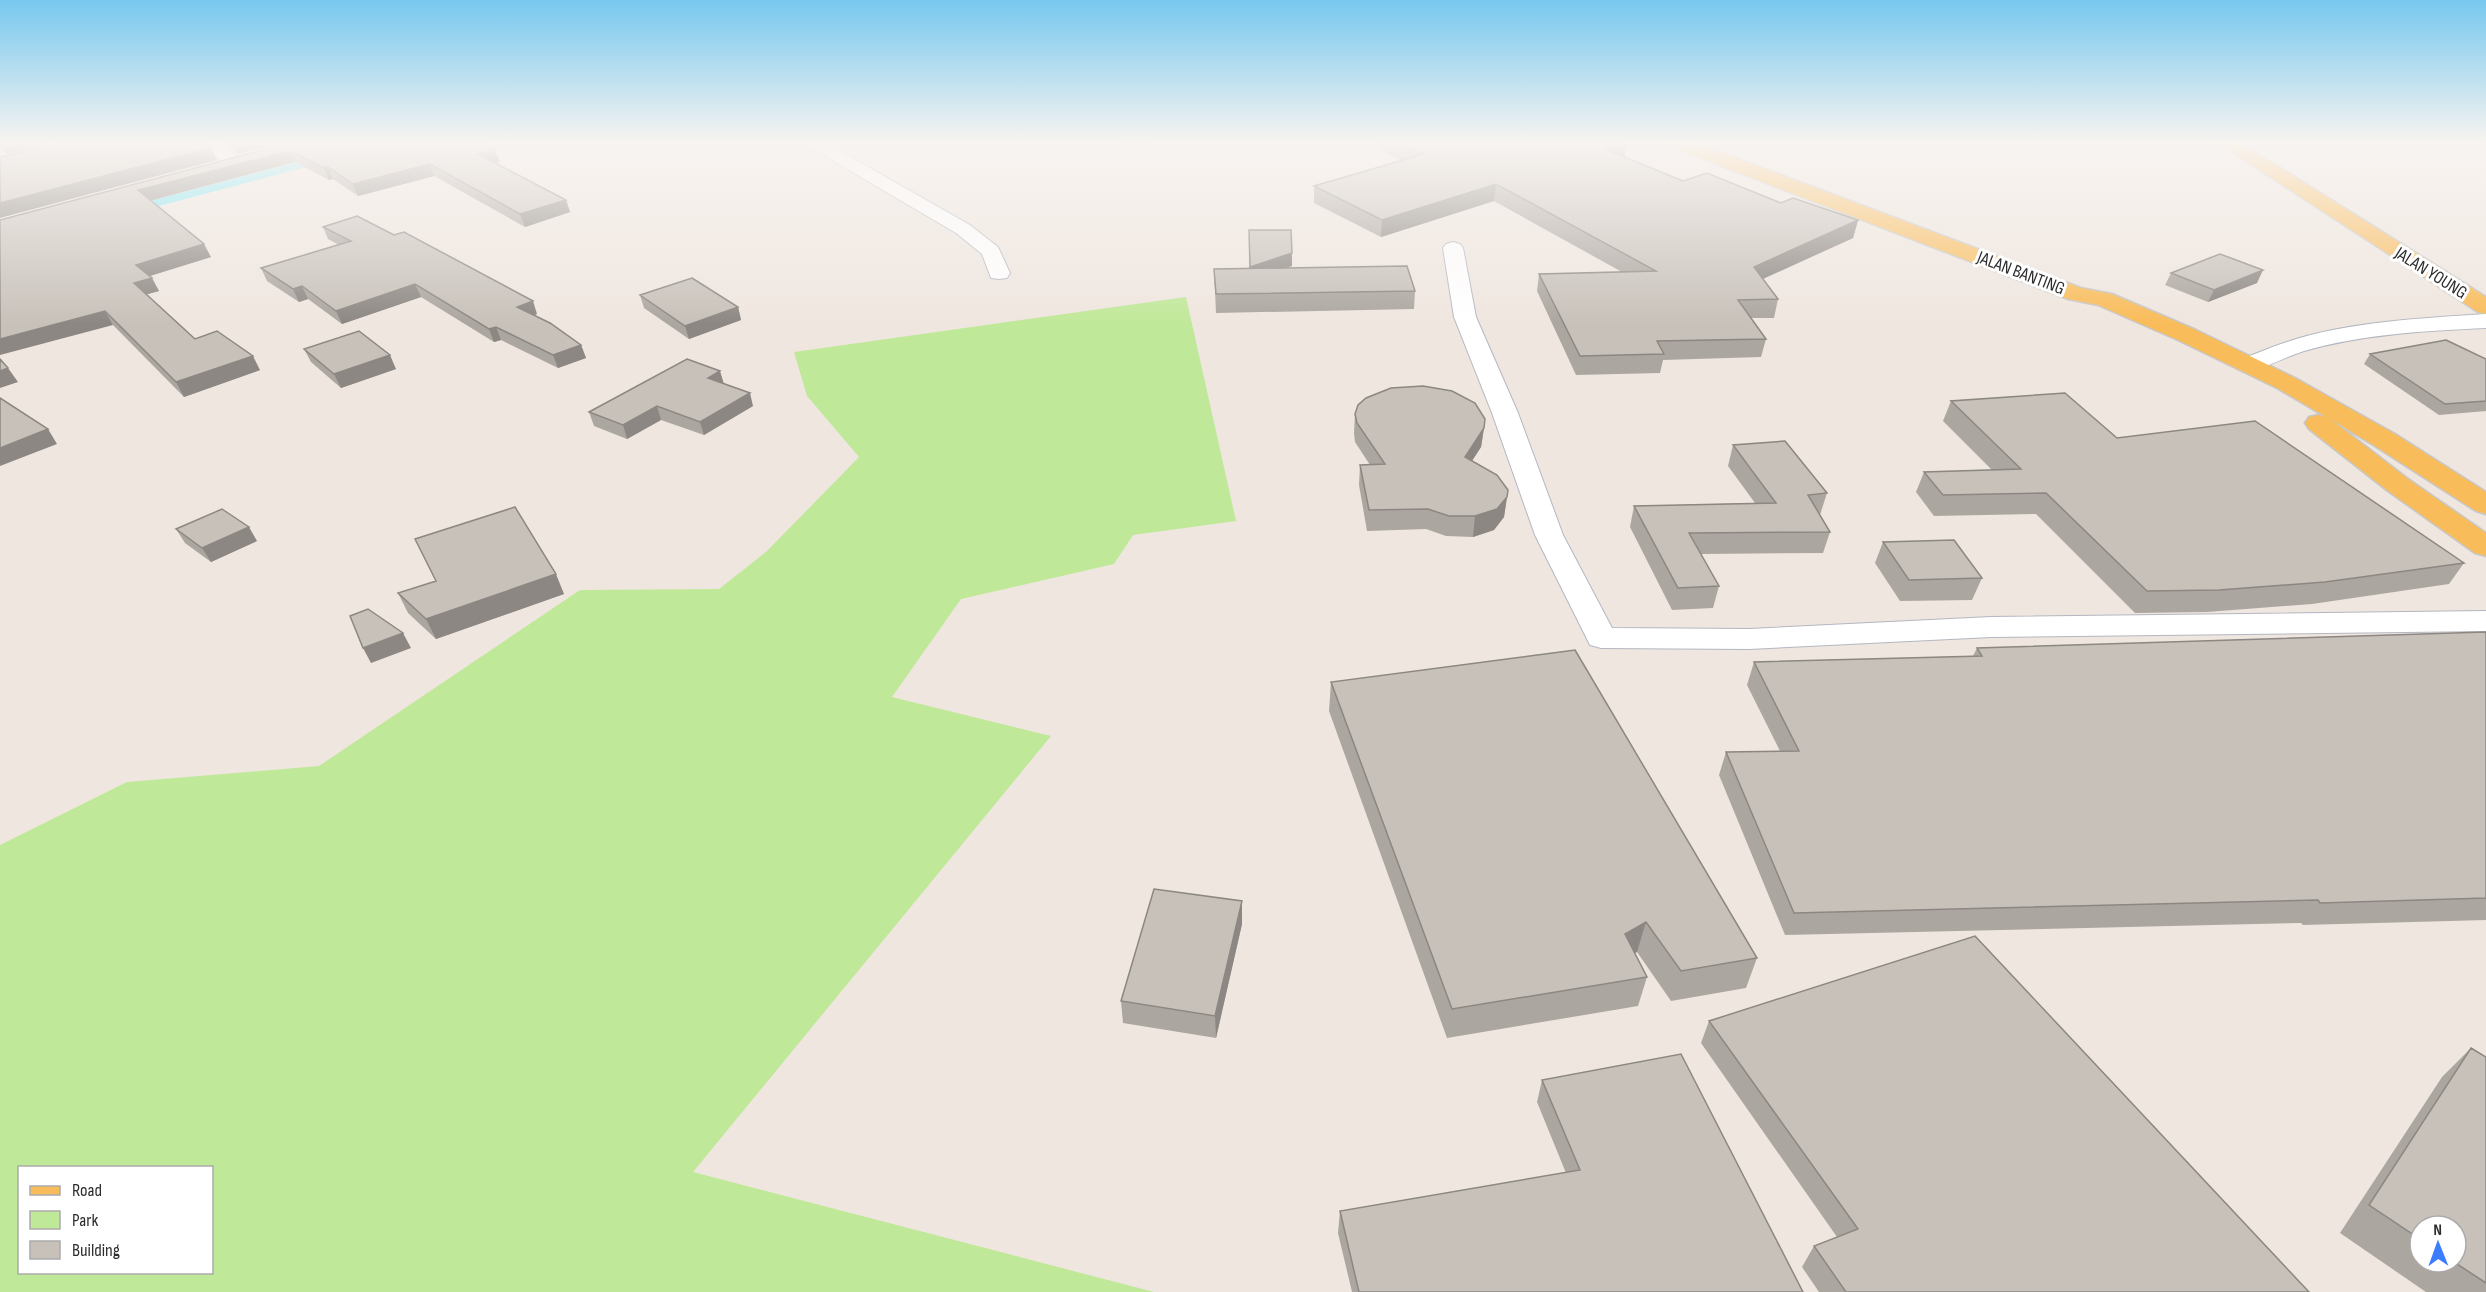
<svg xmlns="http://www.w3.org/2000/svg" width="2486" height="1292" font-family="'Sofia Sans Condensed',sans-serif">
	<rect width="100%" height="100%" fill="#efe6df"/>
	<path fill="#c0e899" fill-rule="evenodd" d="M1186 297 1236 521 1133 535 1114 564 961 599 892 697 1051 736 693 1172 1154 1292H0V845L127 782 319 766 580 590 719 589 767 551 859 457 807 396 794 352ZM20 1168H212V1272H20Z"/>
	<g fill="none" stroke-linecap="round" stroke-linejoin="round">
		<path stroke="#6de6f6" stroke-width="7" d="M141 207 311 162"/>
		<g stroke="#b3b7c1" stroke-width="2">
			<path id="minor" d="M196 143H218L245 162 242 166H230Z
				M803 143H826L970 225 998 247 1010 273 1007 278 999 279 991 278 982 254 956 233Z
				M1453 242 1460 244 1463 248 1476 317 1518 413 1563 535 1612 628 1749 629 1991 617 2486 611V631L1991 637 1749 649 1601 648 1590 645 1535 535 1492 413 1454 317 1443 248 1446 244Z
				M2486 314V328C2426 331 2362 334 2304 351 2285 357 2267 367 2248 372L2240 370 2236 365 2240 360C2255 354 2271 347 2287 342 2345 322 2425 318 2486 314Z"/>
		</g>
		<g stroke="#c8c8c8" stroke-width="3">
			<path id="major" d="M1670 143H1697L2081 288 2112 294 2196 330 2295 378 2395 434 2486 492V514L2476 511 2375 446 2330 419 2408 479 2486 533V556L2475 553 2388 491 2309 429 2305 423 2309 417 2318 415 2326 417 2277 388 2178 340 2098 305 2068 299 1672 147Z
				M2218 143H2241L2486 297V314L2478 312Z"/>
		</g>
		<use href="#minor" fill="#fff" fill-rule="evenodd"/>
		<use href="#major" fill="#f9bc5a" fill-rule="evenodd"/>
	</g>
	<path fill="#aca6a0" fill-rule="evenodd" d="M0 143H52L7 154 0 149Z
		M223 143H278L239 154Z
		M289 143 495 150 500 162 494 163 566 200 570 212 525 227 434 176 358 196 333 179 329 180 295 162 150 201 211 257 150 276 159 291 147 294 195 339 260 370 184 397 113 325 0 220Z
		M1374 143H1627L1624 157 1683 181 1858 220 1853 238 1763 279 1778 299 1774 318H1751L1766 339 1761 357 1663 360 1660 373 1576 375 1537 291 1539 274 1622 272 1494 201 1381 237 1314 203V186L1402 161 1381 151V147Z
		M323 227 537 314 534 315 581 345 586 358 558 368 501 340 494 342 421 297 342 324 308 299 299 302 267 281 261 268 339 245 328 239Z
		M1249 230 1292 253V266L1285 268 1415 291 1414 309 1216 313 1214 269H1250Z
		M2171 273 2257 283 2208 302 2165 285Z
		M640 295 738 307 741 320 689 339 644 308Z
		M304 349 396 369 341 388 311 362Z
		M2370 354 2486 359V411L2439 415 2364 364Z
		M724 383 753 406 704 435 661 420 627 439 594 426 589 412Z
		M1951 401 2117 438 2464 563 2449 584 2312 604 2207 612 2135 613 2036 514 1934 516 1916 492 1924 472 1992 470 1943 421Z
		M1355 414 1484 428 1481 447 1472 461 1507 497 1504 517 1494 530 1473 537 1446 536 1426 529 1367 531 1359 485 1360 465H1370L1355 442 1354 433Z
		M1733 445 1827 493 1820 515 1830 532 1823 553 1701 554 1719 586 1713 608 1672 610 1630 527 1634 506 1755 503 1728 466Z
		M176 529 257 541 211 562 185 543Z
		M1883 542 1982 578 1972 600 1900 601 1875 563Z
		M398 593 564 594 436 639 408 613Z
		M2486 632V920L2303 925 2301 923 1785 935 1719 775 1726 752 1780 751 1747 685 1754 662 1973 656 1977 648Z
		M1331 682 1757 958 1746 988 1671 1001 1637 952 1634 953 1647 977 1638 1006 1447 1038 1329 711Z
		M1242 901V924L1216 1038 1123 1023 1121 1001Z
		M1709 1021 2309 1292H1819L1802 1267 1814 1246 1837 1237 1701 1043Z
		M2471 1048 2486 1057V1292H2426L2340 1233 2442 1077ZM2420 1226 2456 1262H2420Z
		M1542 1080 1803 1292H1352L1338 1233 1340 1211 1566 1173 1537 1102Z"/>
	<path fill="#8c8782" d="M1 143H52L7 154Z
		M235 143H278L239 154Z
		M1125 143H1153L1125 146Z
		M1625 143H1627L1624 159 1605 149Z
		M211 148 217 160 0 218V203Z
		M495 150 500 162 482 166 478 154Z
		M290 151 295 162 144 202 138 190Z
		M430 164 434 176 358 196 353 184Z
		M328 167 333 179 329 180 324 168Z
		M1496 184 1494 201 1381 237 1382 220Z
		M566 200 570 212 525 227 520 214Z
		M1858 220 1853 238 1749 285 1754 267Z
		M204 244 211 257 143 278 136 265Z
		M1292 253V266L1250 279V267Z
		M2263 270 2257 283 2208 302 2214 290Z
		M152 278 159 291 141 296 134 283Z
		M415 284 421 297 342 324 336 311Z
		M302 286 308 299 299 302 293 289Z
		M533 301 537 314 521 320 517 307Z
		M738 307 741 320 689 339 685 326Z
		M105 311 113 325 0 355V339Z
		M496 327 501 340 494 342 489 329Z
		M581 345 586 358 558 368 553 355Z
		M390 355 396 369 341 388 334 374Z
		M253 356 260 370 184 397 176 382Z
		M8 368 18 382 0 388V371Z
		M720 371 724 384 708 378Z
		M750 393 753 406 704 435 700 422Z
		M657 406 661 420 627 439 623 425Z
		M1484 428 1481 447 1462 476 1465 457Z
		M48 429 57 444 0 466V448Z
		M1507 497 1504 517 1494 530 1473 537 1475 516Z
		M249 527 257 541 211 562 202 548Z
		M556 574 564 594 436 639 426 619Z
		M403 633 411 648 371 663 363 648Z
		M1242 901V924L1216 1038 1215 1016Z
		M1646 922 1637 952 1616 964 1625 934Z"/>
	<path fill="#c8c1ba" stroke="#8c8782" stroke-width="1.5" d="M61 143H204L211 148 0 203V157Z
		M289 143H484L495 150 478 154 566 200 520 214 430 164 353 184 328 167 324 168 290 151 138 190 204 244 136 265 152 278 134 283 195 339 217 331 253 356 176 382 105 311 0 339V220Z
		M1400 143H1625L1605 149 1683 181 1707 173 1781 203 1793 198 1858 220 1754 267 1778 299 1738 300 1766 339 1657 341 1664 354 1580 356 1539 274 1656 271 1496 184 1382 220 1314 186 1424 154Z
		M357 216 394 235 404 232 533 301 517 307 550 323 581 345 553 355 496 327 489 329 415 284 336 311 302 286 293 289 261 268 351 241 323 227Z
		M1249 230H1291L1292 253 1250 267Z
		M2220 254 2263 270 2214 290 2171 273Z
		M1407 266 1415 291 1216 294 1214 269Z
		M692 278 738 307 685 326 640 295Z
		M359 331 390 355 334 374 304 349Z
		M2446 340 2486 359V401L2445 404 2370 354Z
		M0 359 8 368 0 371Z
		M687 359 720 371 708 378 750 393 700 422 657 406 623 425 589 412Z
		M1423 386 1452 391 1475 403 1485 419 1484 428 1465 457 1497 475 1508 490 1507 497 1497 509 1475 516H1449L1428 509 1369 510 1360 465 1385 464 1357 423 1355 414 1358 405 1366 398 1391 388Z
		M2065 393 2117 438 2255 421 2464 563 2325 582 2219 590 2147 591 2046 493 1943 495 1924 472 2021 469 1951 401Z
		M0 398 48 429 0 448Z
		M1785 441 1827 493 1808 495 1830 532 1689 533 1719 586 1678 588 1634 506 1776 503 1733 445Z
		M515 507 556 574 426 619 398 593 436 581 415 539Z
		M222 509 249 527 202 548 176 529Z
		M1954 540 1982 578 1909 580 1883 542Z
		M368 609 403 633 363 648 350 616Z
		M2486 632V898L2320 903 2318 900 1794 913 1726 752 1799 751 1754 662 1982 656 1977 648Z
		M1575 650 1757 958 1681 971 1646 922 1625 934 1647 977 1452 1009 1331 682Z
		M1154 889 1242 901 1215 1016 1121 1001Z
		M1975 936 2309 1292H1846L1814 1246 1858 1229 1709 1021Z
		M2471 1048 2486 1057V1283L2454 1262H2456V1226H2420V1239L2369 1205Z
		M1681 1054 1803 1292H1359L1340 1211 1580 1170 1542 1080Z"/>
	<linearGradient id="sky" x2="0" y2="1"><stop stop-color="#77c8ee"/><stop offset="0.44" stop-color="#f8f4f1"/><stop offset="1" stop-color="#f8f4f1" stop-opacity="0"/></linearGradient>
	<rect width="2486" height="324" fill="url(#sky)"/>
	<g text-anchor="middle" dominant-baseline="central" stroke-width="6" stroke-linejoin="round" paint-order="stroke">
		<g font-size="18" fill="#2d2d2d" stroke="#fff">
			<text transform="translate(2021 273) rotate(21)">JALAN BANTING</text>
			<text transform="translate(2431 273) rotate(32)">JALAN YOUNG</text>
		</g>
	</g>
	<rect x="18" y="1166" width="195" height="108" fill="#ffffff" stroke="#ababab" stroke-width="1.5"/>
	<rect x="30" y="1186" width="30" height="9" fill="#f9bc5a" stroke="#ababab" stroke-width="1.5"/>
	<text x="72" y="1196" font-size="18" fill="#2d2d2d">Road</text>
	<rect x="30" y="1211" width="30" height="18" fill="#c0e899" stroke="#ababab" stroke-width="1.5"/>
	<text x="72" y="1226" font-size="18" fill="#2d2d2d">Park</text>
	<rect x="30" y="1241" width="30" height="18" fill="#c8c1ba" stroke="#ababab" stroke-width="1.5"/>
	<text x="72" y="1256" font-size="18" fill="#2d2d2d">Building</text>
	<g transform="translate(2438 1244) rotate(359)"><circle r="28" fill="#ffffff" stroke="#ababab" stroke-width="1.5"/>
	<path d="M0-4.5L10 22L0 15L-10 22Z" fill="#3c7dff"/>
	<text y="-9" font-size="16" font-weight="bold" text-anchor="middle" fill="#2d2d2d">N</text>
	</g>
</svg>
